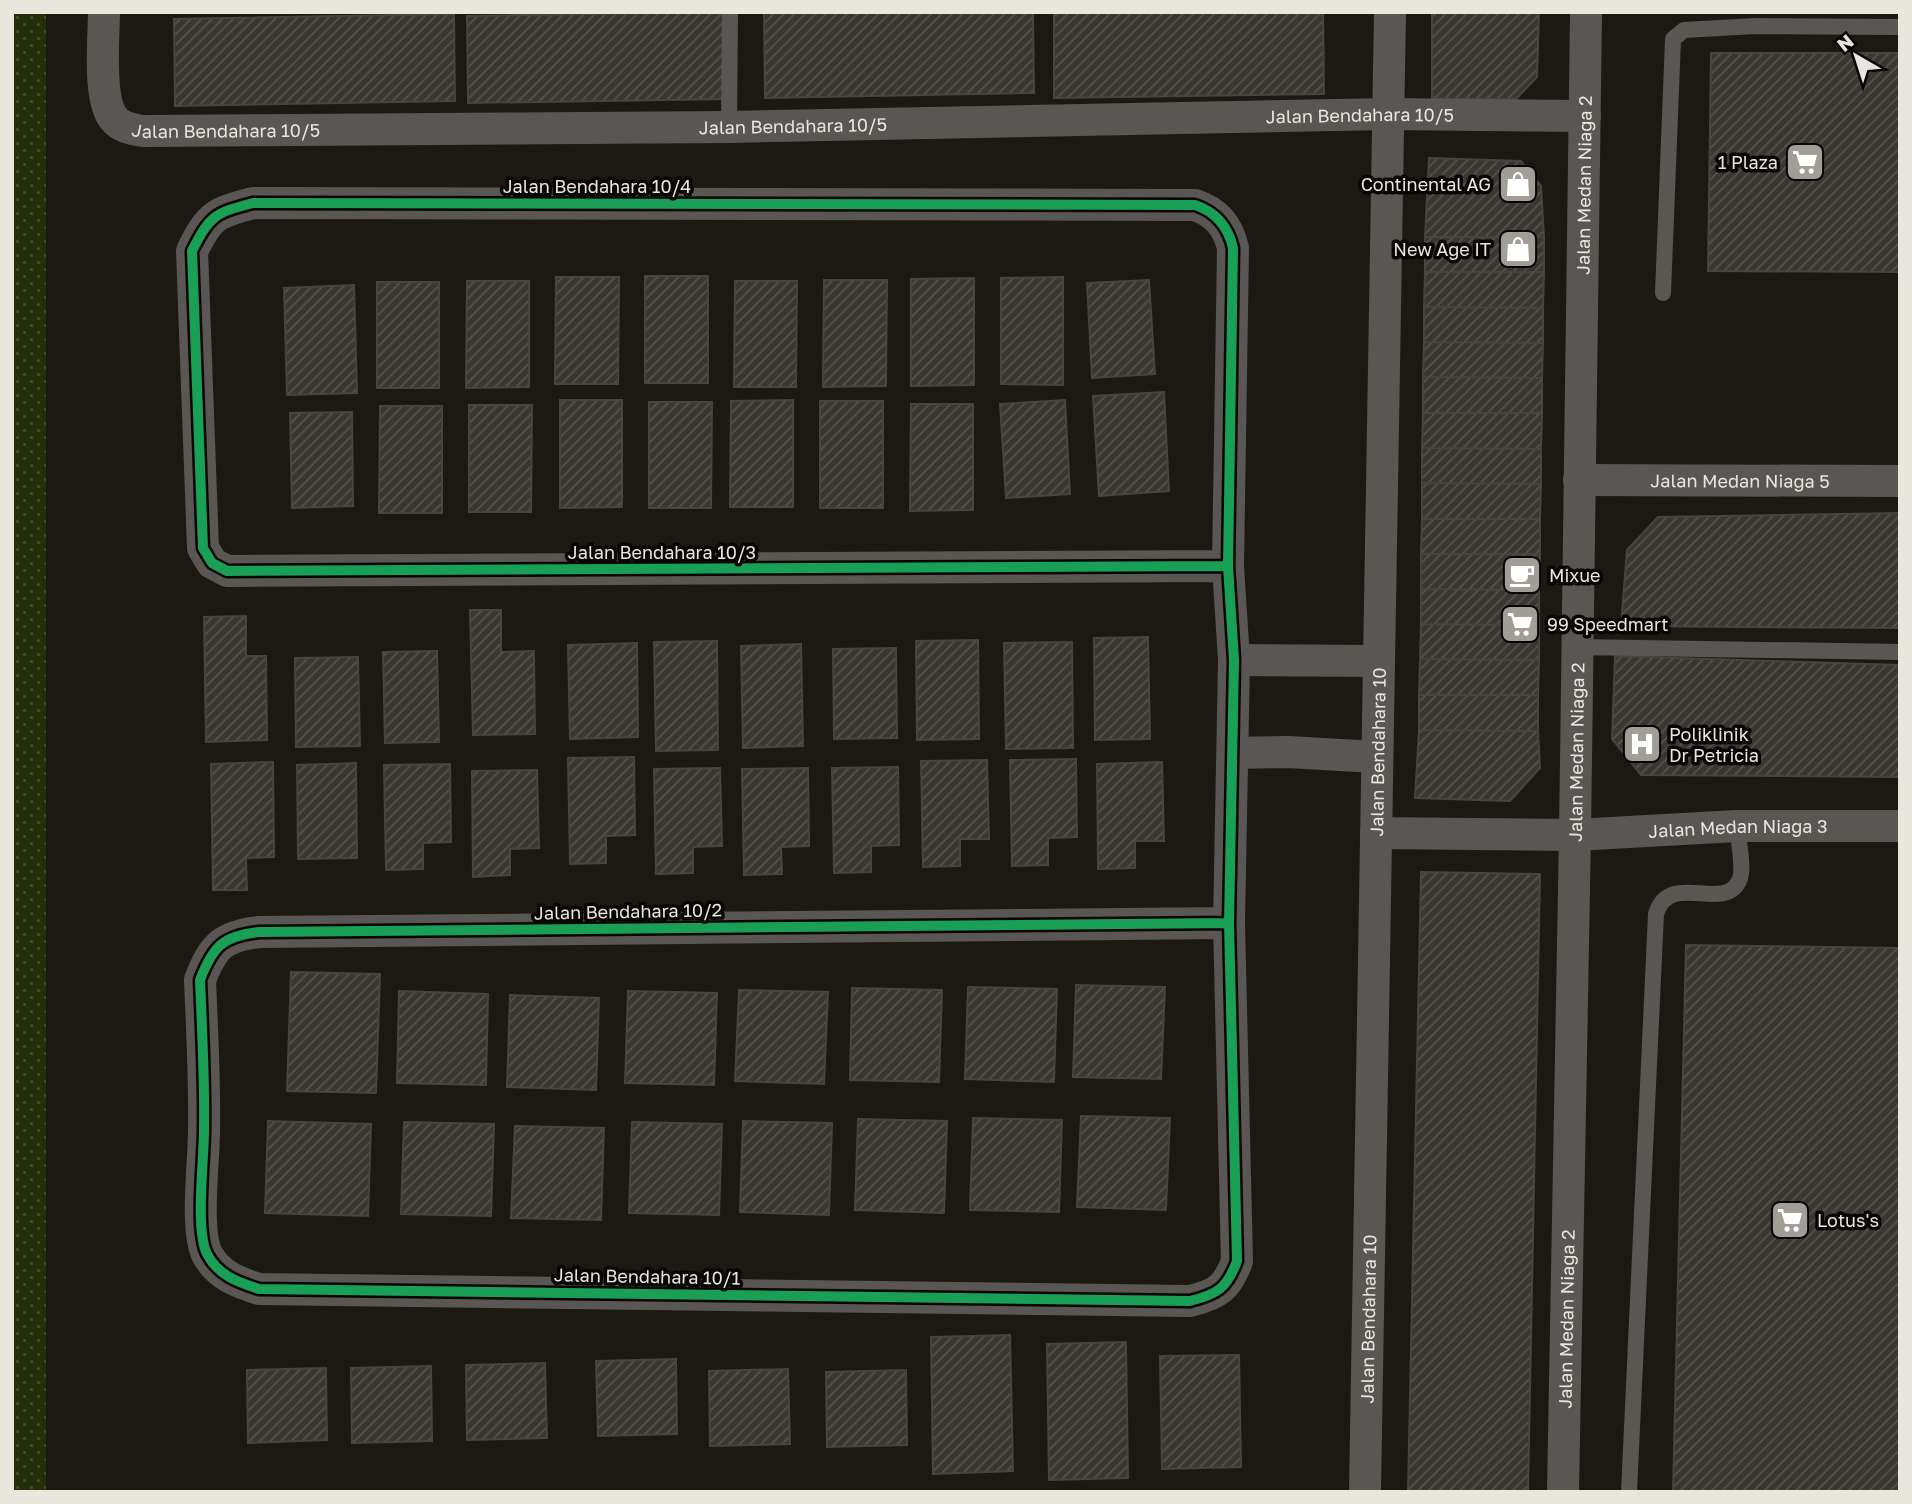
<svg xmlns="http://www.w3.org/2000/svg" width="1912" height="1504" font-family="'Golos Text',sans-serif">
	<defs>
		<pattern id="grass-dots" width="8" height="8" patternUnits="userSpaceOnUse" patternTransform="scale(1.75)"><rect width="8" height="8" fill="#222f08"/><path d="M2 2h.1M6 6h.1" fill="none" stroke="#424d2c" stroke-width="1.8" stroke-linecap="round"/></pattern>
		<pattern id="building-hatch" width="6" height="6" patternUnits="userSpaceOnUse" patternTransform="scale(1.75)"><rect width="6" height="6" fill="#3a3632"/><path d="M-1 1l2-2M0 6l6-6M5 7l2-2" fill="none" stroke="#56534f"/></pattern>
	</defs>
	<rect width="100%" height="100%" fill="#1c1912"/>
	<path fill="url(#grass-dots)" d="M12 12H46V1492H12Z"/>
	<path fill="url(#building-hatch)" stroke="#48443f" stroke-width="2" d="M724 12 726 99 468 103 467 16Z
		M764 12H1033L1034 93 765 98Z
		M1054 12H1323L1324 94 1054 98Z
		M1432 12H1539L1537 77 1516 99H1432Z
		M454 14 455 101 175 106 174 19Z
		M1711 53H1900V272L1708 271Z
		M1429 158 1521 161 1541 186 1544 237H1425Z
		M1425 237H1544V272H1425Z
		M1425 272H1544L1543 308 1424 307Z
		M645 276H708V383H645Z
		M556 277H619L618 384H555Z
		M1063 277V385L1001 384V278Z
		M974 278V385L911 386V279Z
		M824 280H887L886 386 823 387Z
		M1149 280 1155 374 1092 378 1087 283Z
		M467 281H529V387L466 388Z
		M735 281H797L796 387H734Z
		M377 282H439V388H377Z
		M354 285 357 393 287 395 284 288Z
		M1424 307 1543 308V343L1424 342Z
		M1424 342 1543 343 1542 378 1423 377Z
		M1423 377 1542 378V413H1423Z
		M1164 392 1169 491 1099 496 1093 396Z
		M560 400H622V507L560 508Z
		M793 400V507H730L731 401Z
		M1065 400 1070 494 1006 498 1000 404Z
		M820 401H883V508H820Z
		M649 402H712L711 508H649Z
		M911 404H973V510L910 511Z
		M469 405H532L531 512H469Z
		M380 406H442V513H379Z
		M352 412 353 506 292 508 290 413Z
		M1423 413H1542L1541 449 1422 448Z
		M1422 448 1541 449V484L1422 483Z
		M1422 483 1541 484 1540 519H1422Z
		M1900 513V628L1621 626 1627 550 1658 517Z
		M1422 519H1540V554H1421Z
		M1421 554H1540L1539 590 1421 589Z
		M1421 589 1539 590V625L1421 624Z
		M470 610H501V652L534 651 535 734 473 735Z
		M246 616V656H266L267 740 206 742 204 617Z
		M1421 624 1539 625V660L1420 659Z
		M1148 637 1150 739 1095 740 1094 638Z
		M978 640 979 739 917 740 916 641Z
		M717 641 718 750 656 751 654 642Z
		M1072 642 1073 748 1006 749 1004 643Z
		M637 643 638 737 570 739 568 645Z
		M801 644 803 746 743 748 741 646Z
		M896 648 897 738 834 739 833 649Z
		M437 651 439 742 385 743 383 652Z
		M1615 656 1900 665V777L1641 775 1612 739Z
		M358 657 360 746 296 747 295 658Z
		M1420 659 1539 660 1538 695H1419Z
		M1419 695H1538V731L1419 730Z
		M1419 730 1538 731 1540 768 1510 801 1415 798Z
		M634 757 635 835 606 836V863L570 864 568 758Z
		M1076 759 1077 837 1048 838V865L1012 866 1010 760Z
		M987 760 989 839H960V866L923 867 921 761Z
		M273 762 274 857 246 858 247 890H213L211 764Z
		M1162 762 1164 841H1135V868L1098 869 1097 764Z
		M356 763 357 858 298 859 297 765Z
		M450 764 451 842 423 843V869L386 870 384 765Z
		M898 767 899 845 871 846V872L834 873 832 768Z
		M720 768 722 846 693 847V873L656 874 654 769Z
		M808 768 809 846 781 847 782 874 744 875 742 769Z
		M537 770 539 848 510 849V875L473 877 472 771Z
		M1421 872 1540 874 1528 1492H1408Z
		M1686 945 1900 948V1492H1673Z
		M291 972 380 974 376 1093 287 1091Z
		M1076 985 1165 987 1161 1079 1073 1077Z
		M968 987 1057 989 1054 1082 965 1079Z
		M852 988 942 990 939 1082 850 1080Z
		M739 990 828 992 824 1084 735 1081Z
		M399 991 488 994 486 1085 397 1083Z
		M628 991 717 993 714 1085 625 1083Z
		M510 995 599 998 596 1090 507 1087Z
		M1081 1116 1170 1118 1166 1210 1077 1207Z
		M973 1118 1062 1120 1059 1212 970 1210Z
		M858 1119 947 1121 944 1213 855 1210Z
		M268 1121 371 1124 368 1216 265 1213Z
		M743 1121 832 1123 829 1215 740 1212Z
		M404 1122 494 1124 491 1216 401 1214Z
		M632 1122 722 1124 719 1215 629 1213Z
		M515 1126 604 1128 601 1220 511 1218Z
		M1010 1335 1013 1471 933 1474 931 1337Z
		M1126 1342 1128 1478 1049 1480 1047 1344Z
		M1239 1355 1241 1467 1162 1469 1160 1356Z
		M676 1359 677 1434 598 1436 596 1361Z
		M545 1363 547 1438 467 1440 466 1365Z
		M431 1366 432 1441 352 1443 351 1368Z
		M326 1368 327 1440 248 1443 247 1370Z
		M788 1369 790 1444 710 1446 709 1371Z
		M906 1370 907 1445 827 1447 826 1372Z"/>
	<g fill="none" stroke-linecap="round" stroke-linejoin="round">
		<path stroke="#595654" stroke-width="16" d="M729 127 730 12
			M1663 293 1673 39 1684 30 1755 26 1900 27
			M1576 647 1900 652
			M1629 1492 1656 914C1669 870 1724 913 1739 881 1745 870 1738 840 1737 826"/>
		<g stroke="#595654" stroke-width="32">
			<path id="s1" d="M104 12C104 38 97 104 116 121 123 128 133 129 142 131L729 127 1388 114 1585 116"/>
			<path id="s2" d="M1579 480 1900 481"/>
			<path d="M1228 566 227 571 212 563 203 548 192 251C210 215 215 213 253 203L1195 205C1216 212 1228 226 1233 248L1228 566 1234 660 1229 923 1237 1261C1227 1288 1218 1294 1190 1301L259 1289C237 1282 218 1275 207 1254 195 1230 204 1160 204 1131 205 1081 202 1030 200 980 213 946 223 936 259 932L1229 923"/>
			<path d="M1234 660 1378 661"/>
			<path d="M1233 753 1288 752 1376 757"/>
			<path id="s3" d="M1376 833 1575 835 1737 826H1900"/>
			<path id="s4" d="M1365 1492 1390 12"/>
			<path id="s5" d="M1563 1492 1575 835 1586 12"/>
		</g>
		<g stroke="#080603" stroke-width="15">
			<path id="cycleway" d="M1228 566 227 571 212 563 203 548 192 251C210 215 215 213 253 203L1195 205C1216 212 1228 226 1233 248L1228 566 1234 660 1229 923 1237 1261C1227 1288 1218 1294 1190 1301L259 1289C237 1282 218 1275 207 1254 195 1230 204 1160 204 1131 205 1081 202 1030 200 980 213 946 223 936 259 932L1229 923"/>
		</g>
		<use href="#cycleway" stroke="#1a9f57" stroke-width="10"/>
	</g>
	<defs>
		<g id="supermarket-square" transform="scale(2.0125)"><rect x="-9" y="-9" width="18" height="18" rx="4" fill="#a19e97" stroke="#080603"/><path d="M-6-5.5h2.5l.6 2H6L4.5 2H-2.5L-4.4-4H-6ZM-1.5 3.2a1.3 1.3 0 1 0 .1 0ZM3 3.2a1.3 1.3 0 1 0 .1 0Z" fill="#fff"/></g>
		<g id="shop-square" transform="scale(2.0125)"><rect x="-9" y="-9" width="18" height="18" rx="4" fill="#a19e97" stroke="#080603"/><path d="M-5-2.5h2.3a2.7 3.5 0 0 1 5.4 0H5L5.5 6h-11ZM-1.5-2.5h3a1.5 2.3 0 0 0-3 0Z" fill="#fff"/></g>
		<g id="cafe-square" transform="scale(2.0125)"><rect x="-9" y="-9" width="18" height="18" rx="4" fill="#a19e97" stroke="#080603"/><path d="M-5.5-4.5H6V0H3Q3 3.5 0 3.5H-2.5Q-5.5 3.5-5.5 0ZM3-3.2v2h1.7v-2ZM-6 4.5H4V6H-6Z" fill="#fff"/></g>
		<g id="hospital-square" transform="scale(2.0125)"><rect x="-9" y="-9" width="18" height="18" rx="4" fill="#a19e97" stroke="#080603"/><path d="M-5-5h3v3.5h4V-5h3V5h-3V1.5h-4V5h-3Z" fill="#fff"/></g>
	</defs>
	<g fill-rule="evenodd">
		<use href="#supermarket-square" x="1805" y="162"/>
		<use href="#shop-square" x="1518" y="184"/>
		<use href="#shop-square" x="1518" y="249"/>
		<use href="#cafe-square" x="1522" y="575"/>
		<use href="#supermarket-square" x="1520" y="624"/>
		<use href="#hospital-square" x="1642" y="744"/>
		<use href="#supermarket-square" x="1790" y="1220"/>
	</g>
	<g text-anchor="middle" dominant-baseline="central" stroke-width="7" stroke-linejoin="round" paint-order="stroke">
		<g font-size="18" fill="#e9e6de" stroke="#080603">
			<text stroke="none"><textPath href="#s1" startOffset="1358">Jalan Bendahara 10/5</textPath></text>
			<text stroke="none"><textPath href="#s1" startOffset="791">Jalan Bendahara 10/5</textPath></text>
			<text stroke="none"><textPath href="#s1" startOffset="224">Jalan Bendahara 10/5</textPath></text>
			<text stroke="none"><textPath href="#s5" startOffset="1307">Jalan Medan Niaga 2</textPath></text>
			<text x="597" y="186">Jalan Bendahara 10/4</text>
			<text stroke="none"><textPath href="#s2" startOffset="161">Jalan Medan Niaga 5</textPath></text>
			<text x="662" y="552">Jalan Bendahara 10/3</text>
			<text stroke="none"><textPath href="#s4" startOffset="740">Jalan Bendahara 10</textPath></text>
			<text stroke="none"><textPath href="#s5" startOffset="740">Jalan Medan Niaga 2</textPath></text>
			<text stroke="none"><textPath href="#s3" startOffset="362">Jalan Medan Niaga 3</textPath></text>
			<text transform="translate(628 911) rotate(-1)">Jalan Bendahara 10/2</text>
			<text transform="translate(647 1276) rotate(1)">Jalan Bendahara 10/1</text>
			<text stroke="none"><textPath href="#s4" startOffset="173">Jalan Bendahara 10</textPath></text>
			<text stroke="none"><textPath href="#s5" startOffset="173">Jalan Medan Niaga 2</textPath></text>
		</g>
		<g font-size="18" fill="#e9e6de" stroke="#080603" text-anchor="start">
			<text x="1778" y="162" text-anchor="end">1 Plaza</text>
			<text x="1491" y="184" text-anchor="end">Continental AG</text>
			<text x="1491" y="249" text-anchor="end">New Age IT</text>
			<text x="1549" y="575">Mixue</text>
			<text x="1547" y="624">99 Speedmart</text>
			<text x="1669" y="734">Poliklinik<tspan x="1669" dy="21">Dr Petricia</tspan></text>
			<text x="1817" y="1220">Lotus's</text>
		</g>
	</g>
	<rect width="1912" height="1504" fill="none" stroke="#e9e6de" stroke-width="28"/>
	<g transform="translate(1856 56) rotate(321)" stroke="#080603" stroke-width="5" paint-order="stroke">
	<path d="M0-5L12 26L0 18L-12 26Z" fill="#e9e6de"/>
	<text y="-10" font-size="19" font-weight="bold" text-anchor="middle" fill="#e9e6de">N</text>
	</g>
</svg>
